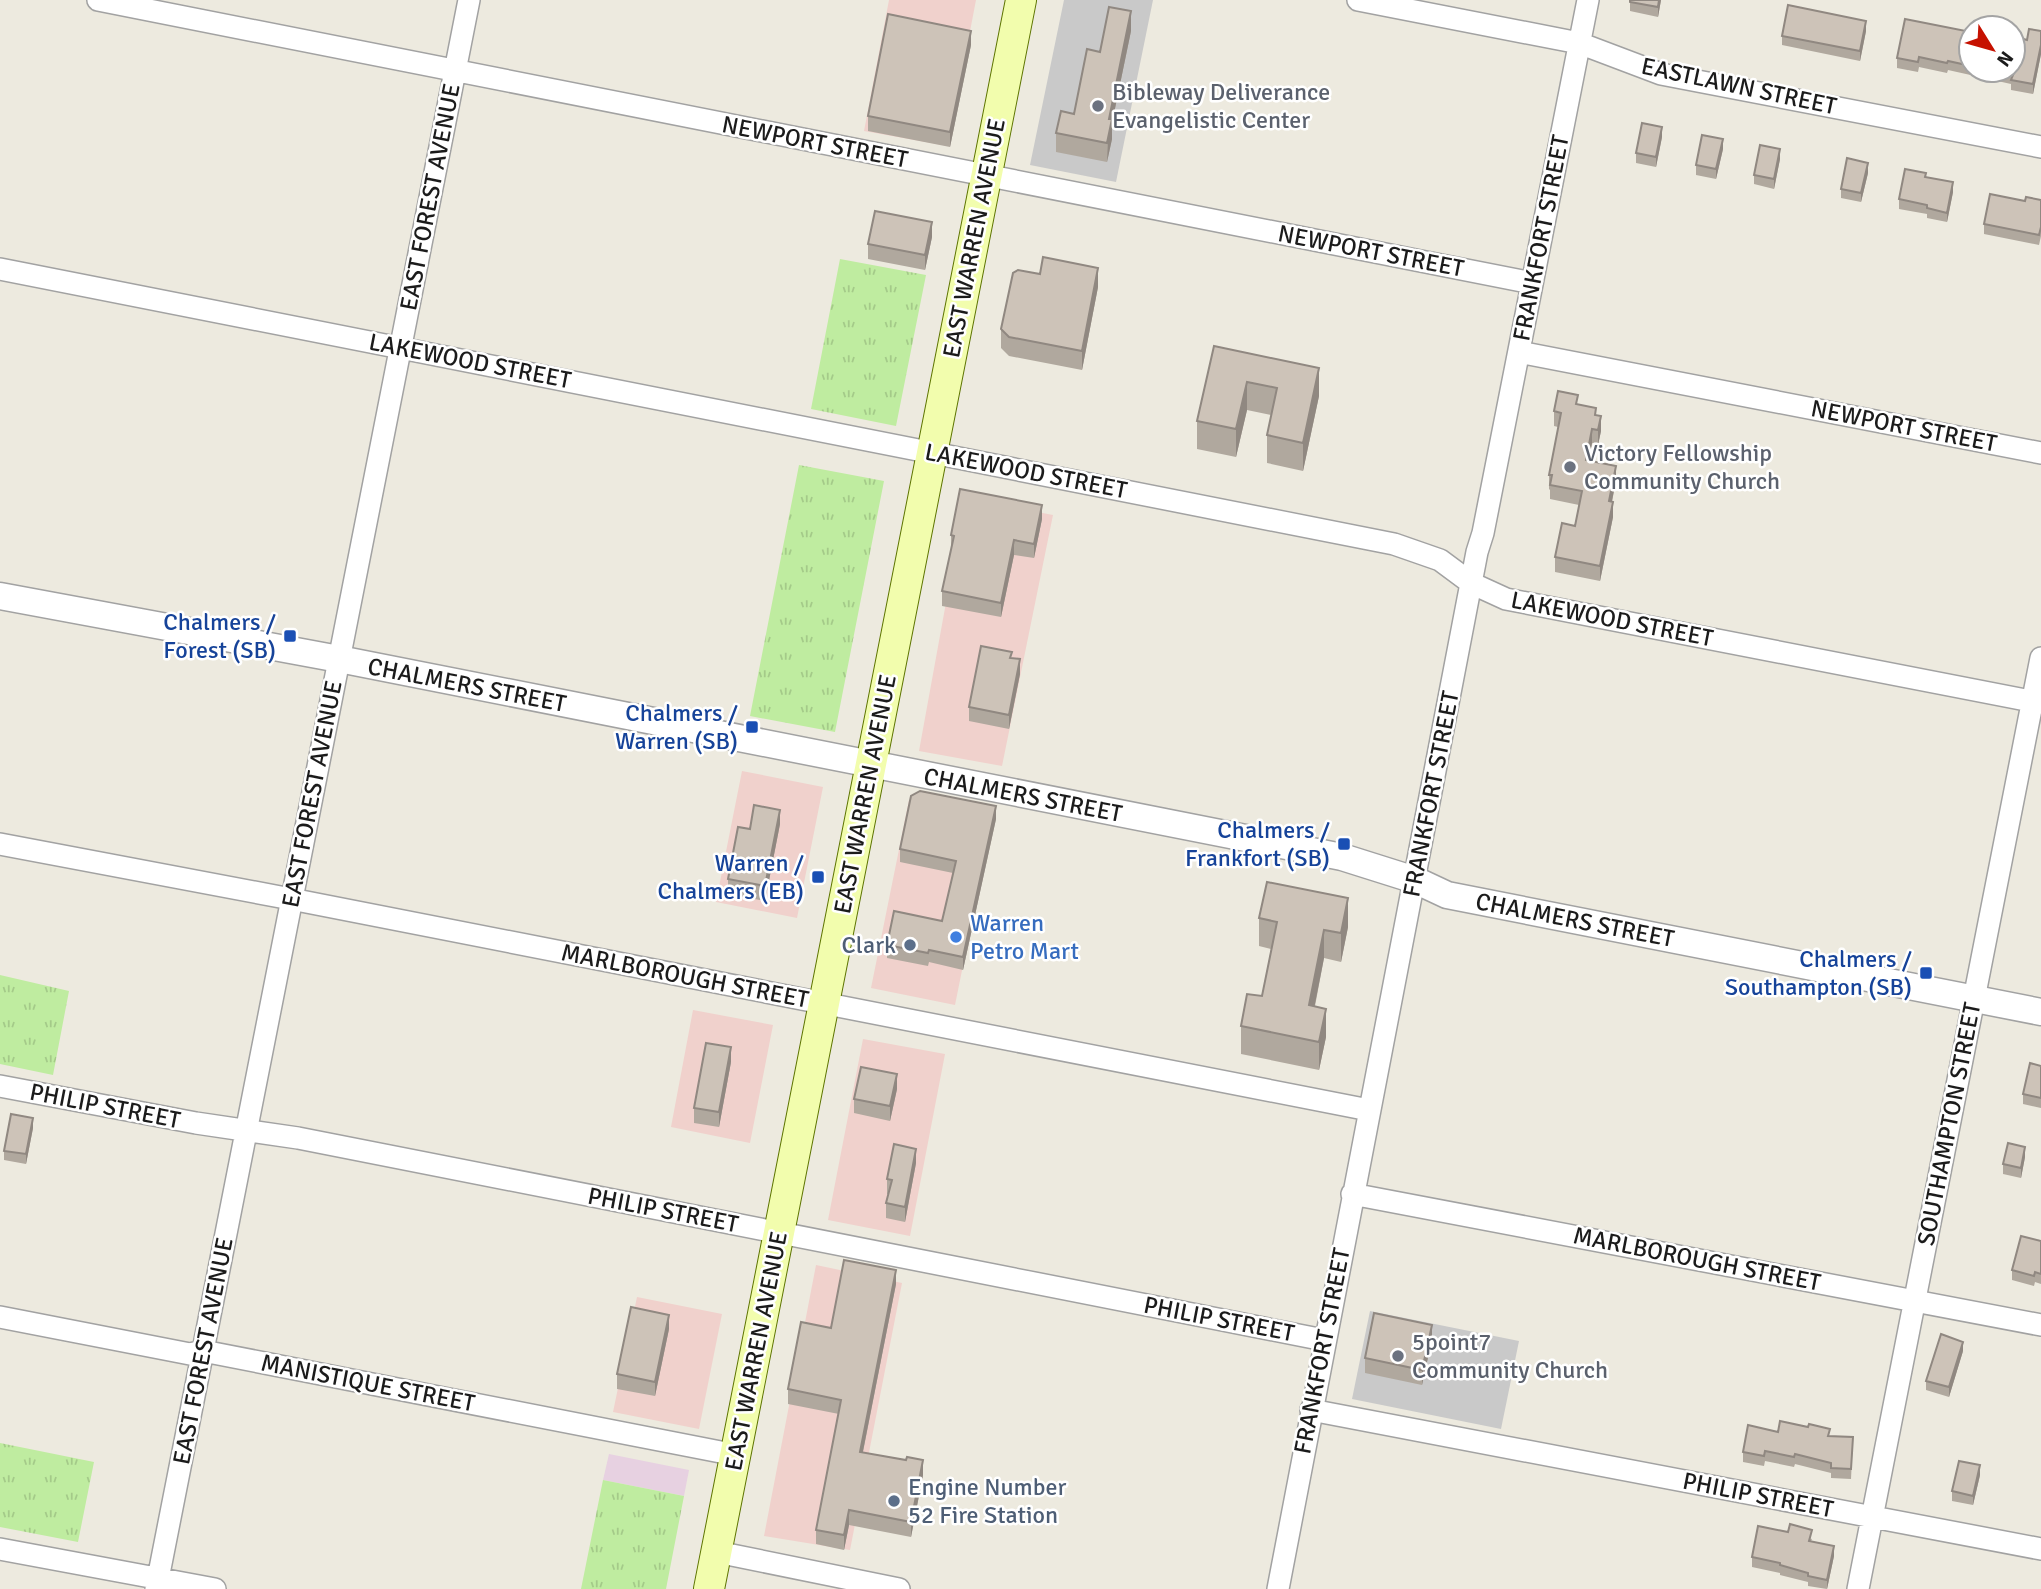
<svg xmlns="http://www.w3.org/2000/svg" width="2041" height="1589" font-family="Signika,sans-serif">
	<defs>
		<pattern id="grass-tufts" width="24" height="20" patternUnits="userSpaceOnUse" patternTransform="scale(1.75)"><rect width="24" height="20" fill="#bfeca0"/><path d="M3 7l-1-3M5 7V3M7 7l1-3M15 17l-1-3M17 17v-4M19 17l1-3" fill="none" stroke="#a4ca89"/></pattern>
	</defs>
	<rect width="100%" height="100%" fill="#edeadf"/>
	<path fill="#f0d1cc" d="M889 0H976L948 146 864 131Z
		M965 498 1053 515 1002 766 919 751Z
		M742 771 823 787 797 918 716 902Z
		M909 800 993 817 955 1005 871 988Z
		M693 1010 773 1025 750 1143 671 1127Z
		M863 1039 945 1054 910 1236 828 1220Z
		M816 1265 902 1283 850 1550 764 1536Z
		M637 1297 722 1314 699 1429 613 1412Z"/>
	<path fill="#e7d1e1" d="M609 1454 689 1470 684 1496 603 1480Z"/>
	<path fill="#c9c9c9" d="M1064 0H1153L1116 182 1030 165Z
		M1370 1311 1519 1341 1501 1429 1352 1399Z"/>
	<path fill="url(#grass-tufts)" d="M840 259 926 275 896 426 811 409Z
		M799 465 884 481 835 732 750 716Z
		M0 975 69 991 53 1075 0 1064Z
		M0 1443 94 1462 78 1542 0 1527Z
		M603 1480 684 1496 666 1589H581Z"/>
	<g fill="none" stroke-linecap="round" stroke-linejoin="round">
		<g stroke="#a2a2a2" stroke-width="24">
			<path id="minor" d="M98 0 1532 283
				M1358 0 1579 43 1661 74 2041 147
				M0 269 1394 544 1440 560 1471 583 1506 599 2041 703
				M1519 352 2041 453
				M0 844 291 899 1369 1110
				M0 1086 196 1123 298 1138 1324 1340
				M1352 1194 2041 1325
				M0 1317 190 1354 203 1351 736 1455
				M1311 1410 2041 1549
				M0 1549 215 1589
				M717 1552 899 1589
				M156 1589 469 0
				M1278 1589 1477 552 1483 533 1588 0
				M1858 1589 2041 658"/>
		</g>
		<g stroke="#a2a2a2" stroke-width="29">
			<path id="tertiary" d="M0 596 339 659 1342 857 1415 880 1447 895 2041 1012"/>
		</g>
		<g stroke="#5d7400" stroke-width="32">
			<path id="secondary" d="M709 1589 1021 0"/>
		</g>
		<use href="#minor" stroke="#fff" stroke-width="21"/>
		<use href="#tertiary" stroke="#fff" stroke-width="26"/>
		<use href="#secondary" stroke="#f2fdad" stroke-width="30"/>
	</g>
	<path fill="#b0a89e" d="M1630 0H1661L1658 17 1630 11Z
		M1131 31 1112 123V139L1107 162 1056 152V133L1074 114 1100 52Z
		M1866 31 1860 61 1782 45V36Z
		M2041 31V54L2033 94 2011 90V84L1948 70 1947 73 1919 67 1918 72 1897 68V58L1971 32V70H2013L2019 41 2027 40Z
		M971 45 950 147 868 131V116Z
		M1662 137 1656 167 1636 163V153Z
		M1723 149 1716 179 1696 175V165Z
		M1780 159 1774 189 1754 184V175Z
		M1868 173 1861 202 1841 198V189Z
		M1926 177 1953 192 1947 222 1927 218V214L1899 209V199Z
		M2041 200V236L2039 245 1984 234V224L2025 201Z
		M932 237 925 270 868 259V244Z
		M1098 287 1082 370 1009 356 1001 348V329Z
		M1214 346 1319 396 1303 471 1267 463V435L1271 415 1247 410 1236 457 1197 449V421Z
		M1578 404 1596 415 1601 431 1598 445 1592 443 1589 460 1616 480 1612 502 1613 517 1600 581 1555 572V557L1575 526 1579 505 1550 499V490L1549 489V475L1558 427 1554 426V411Z
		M1042 519 1034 558 1014 555 1001 617 942 606V591L951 550V535Z
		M1012 658 1020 674 1009 729 969 721V707Z
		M996 819 963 970 929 962 928 966 887 958V945L942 921 953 873 900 862V849Z
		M780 824 765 901 728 894V879L750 829Z
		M1259 918 1348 927 1341 962 1324 958 1315 1006 1326 1037 1319 1070 1241 1054V1026L1262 996 1271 949 1259 946Z
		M731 1062 719 1127 694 1123V1108Z
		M2041 1066V1108L2023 1104V1094Z
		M897 1089 890 1121 854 1113V1099Z
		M33 1128 26 1164 4 1160V1151Z
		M2025 1157 2021 1178 2003 1174V1164Z
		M916 1163 905 1222 886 1218V1203L888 1194H887V1179Z
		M2041 1241V1284L2035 1282 2034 1286 2012 1280V1270Z
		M896 1284 863 1452 923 1475 911 1537 849 1525 844 1550 816 1544V1530L839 1414 788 1404V1389L831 1328Z
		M669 1329 655 1396 617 1389V1374Z
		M1432 1339 1422 1385 1365 1373V1358Z
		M1963 1351 1949 1397 1926 1390V1381Z
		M1778 1432 1830 1436 1853 1437 1851 1479 1831 1478V1473L1795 1464 1794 1467 1765 1461 1764 1466 1743 1462V1452Z
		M1980 1475 1973 1505 1952 1501V1491Z
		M1788 1532 1812 1539 1811 1541 1834 1556 1827 1589 1808 1586V1582L1780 1575V1573L1752 1567V1557Z"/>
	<path fill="#908881" d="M1659 0H1661L1658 17V7Z
		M1131 11V31L1112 123V139L1107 162 1109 119Z
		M1866 21V31L1860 61V51Z
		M971 31V45L950 147V132Z
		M2041 45V54L2033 94V84Z
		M1662 127V137L1656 167V157Z
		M1723 139V149L1716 179V169Z
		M1780 149V159L1774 189V179Z
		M1868 163V173L1861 202V193Z
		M1953 182V192L1947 222V213Z
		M932 222V237L925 270V255Z
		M1098 268V287L1082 370V351Z
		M1319 368V396L1303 471V443Z
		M1247 382V410L1236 457V429Z
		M1601 416V431L1598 445V430Z
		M1592 429V443L1586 474V460Z
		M1616 466V480L1609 516V501Z
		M1613 502V517L1600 581V566Z
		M1042 505V519L1034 558V544Z
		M1014 540V555L1001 617V603Z
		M1020 659V674L1009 729V715Z
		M996 806V819L963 970V957Z
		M780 810V824L765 901V886Z
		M1348 898V927L1341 962V933Z
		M1324 930V958L1309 1034V1005Z
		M1326 1009V1037L1319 1070V1042Z
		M731 1047V1062L719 1127V1112Z
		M897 1074V1089L890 1121V1106Z
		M33 1118V1128L26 1164V1154Z
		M2025 1147V1157L2021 1178V1168Z
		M916 1149V1163L905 1222V1207Z
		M896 1270V1284L860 1466V1452Z
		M669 1315V1329L655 1396V1382Z
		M1432 1325V1339L1422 1385V1370Z
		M1963 1342V1351L1949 1397V1387Z
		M923 1460V1475L911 1537V1522Z
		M1980 1465V1475L1973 1505V1496Z
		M849 1510V1525L844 1550V1535Z
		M1834 1546V1556L1827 1589V1580Z"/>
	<path fill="#cdc3b8" stroke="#908881" stroke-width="2" d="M1630 0H1659L1658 7 1630 2Z
		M1788 5 1866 21 1860 51 1782 36Z
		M1109 7 1131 11 1109 119H1112L1107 143 1056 133 1061 111 1074 114 1087 49 1100 52Z
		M888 14 971 31 950 132 868 116Z
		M1905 19 1971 32V66L1948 61 1947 63 1919 57 1918 62 1897 58Z
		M2029 29 2041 31V45L2033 84 2011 80 2013 75 1991 70H2013V40L2019 41 2020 38 2027 40Z
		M1642 123 1662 127 1656 157 1636 153Z
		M1702 135 1723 139 1716 169 1696 165Z
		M1760 145 1780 149 1774 179 1754 175Z
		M1847 158 1868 163 1861 193 1841 189Z
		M1905 169 1926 173 1925 177 1953 182 1947 213 1927 208V205L1899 199Z
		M1990 194 2025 201 2026 197 2041 200V227L2039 235 1984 224Z
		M875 211 932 222 925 255 868 244Z
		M1043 257 1098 268 1082 351 1009 337 1001 329 1013 273 1018 270 1040 274Z
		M1214 346 1319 368 1303 443 1267 435 1277 388 1247 382 1236 429 1197 421Z
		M1558 391 1578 395 1576 404 1596 408 1595 415 1601 416 1598 430 1592 429 1586 460 1616 466 1609 501 1613 502 1600 566 1555 557 1562 523 1575 526 1582 491 1550 485 1552 475H1549L1561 413 1554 411Z
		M960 489 1042 505 1034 544 1014 540 1001 603 942 591 954 536 951 535Z
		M981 646 1012 652 1010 658 1020 659 1009 715 969 707Z
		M920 791 996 806 963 957 929 950 928 953 887 945 894 911 942 921 956 861 900 849 911 796Z
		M754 805 780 810 765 886 728 879 738 827 750 829Z
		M1267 882 1348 898 1341 933 1324 930 1309 1005 1326 1009 1319 1042 1241 1026 1247 994 1262 996 1277 922 1259 918Z
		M706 1043 731 1047 719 1112 694 1108Z
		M2030 1063 2041 1066V1098L2023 1094Z
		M861 1067 897 1074 890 1106 854 1099Z
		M11 1114 33 1118 26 1154 4 1151Z
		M2008 1143 2025 1147 2021 1168 2003 1164Z
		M894 1144 916 1149 905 1207 886 1203 892 1180 887 1179Z
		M2021 1236 2041 1241V1274L2035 1272 2034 1276 2012 1270Z
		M844 1260 896 1270 860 1452 906 1460 907 1457 923 1460 911 1522 849 1510 844 1535 816 1530 841 1400 788 1389 801 1322 831 1328Z
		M631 1307 669 1315 655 1382 617 1374Z
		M1374 1313 1432 1325 1422 1370 1365 1358Z
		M1941 1334 1963 1342 1949 1387 1926 1381Z
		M1780 1421 1808 1427 1809 1424 1830 1429 1828 1436 1853 1437 1851 1469 1831 1468V1463L1795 1454 1794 1457 1765 1451 1764 1456 1743 1452 1748 1425 1778 1432Z
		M1959 1461 1980 1465 1973 1496 1952 1491Z
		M1790 1524 1812 1530 1809 1541 1834 1546 1827 1580 1808 1576V1573L1780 1565V1563L1752 1557 1758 1526 1788 1532Z"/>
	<g fill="#6b7280" stroke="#fff" stroke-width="2.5">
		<circle cx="1098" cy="106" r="7"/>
		<circle cx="1570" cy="467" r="7"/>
		<circle cx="1398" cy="1356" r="7"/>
	</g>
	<g fill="#1a4fb4" stroke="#fff" stroke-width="2.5">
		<rect x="283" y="629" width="14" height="14" rx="3.5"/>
		<rect x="745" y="720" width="14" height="14" rx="3.5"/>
		<rect x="1337" y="837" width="14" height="14" rx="3.5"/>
		<rect x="811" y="870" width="14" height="14" rx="3.5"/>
		<rect x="1919" y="966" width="14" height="14" rx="3.5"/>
	</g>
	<circle fill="#3f7fe0" stroke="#fff" stroke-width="2.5" cx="956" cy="937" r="7"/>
	<g fill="#5c6f8a" stroke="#fff" stroke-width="2.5">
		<circle cx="910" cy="945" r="7"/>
		<circle cx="894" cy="1501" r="7"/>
	</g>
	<g text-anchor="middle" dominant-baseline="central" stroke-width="5" stroke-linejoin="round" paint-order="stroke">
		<g font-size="24" fill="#1b1b1b" stroke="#fff">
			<text transform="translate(1739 86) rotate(12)">EASTLAWN STREET</text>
			<text transform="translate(815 142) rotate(11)">NEWPORT STREET</text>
			<text transform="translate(430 197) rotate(-79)">EAST FOREST AVENUE</text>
			<text transform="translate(974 238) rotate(-79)">EAST WARREN AVENUE</text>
			<text transform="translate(1541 238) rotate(-79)">FRANKFORT STREET</text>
			<text transform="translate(1371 251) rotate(11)">NEWPORT STREET</text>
			<text transform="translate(470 361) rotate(11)">LAKEWOOD STREET</text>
			<text transform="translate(1904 426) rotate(11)">NEWPORT STREET</text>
			<text transform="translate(1026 471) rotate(11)">LAKEWOOD STREET</text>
			<text transform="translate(1612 619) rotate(11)">LAKEWOOD STREET</text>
			<text transform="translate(467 685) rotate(11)">CHALMERS STREET</text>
			<text transform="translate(312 794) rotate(-79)">EAST FOREST AVENUE</text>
			<text transform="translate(865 794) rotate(-79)">EAST WARREN AVENUE</text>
			<text transform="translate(1431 794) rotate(-79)">FRANKFORT STREET</text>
			<text transform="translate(1023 795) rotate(11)">CHALMERS STREET</text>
			<text transform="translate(1575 920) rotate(11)">CHALMERS STREET</text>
			<text transform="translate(685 976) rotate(11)">MARLBOROUGH STREET</text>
			<text transform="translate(105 1106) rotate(11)">PHILIP STREET</text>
			<text transform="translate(1949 1124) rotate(-79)">SOUTHAMPTON STREET</text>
			<text transform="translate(663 1210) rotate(11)">PHILIP STREET</text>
			<text transform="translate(1697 1259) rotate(11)">MARLBOROUGH STREET</text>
			<text transform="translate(1219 1319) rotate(11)">PHILIP STREET</text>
			<text transform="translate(203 1351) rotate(-79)">EAST FOREST AVENUE</text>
			<text transform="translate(756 1351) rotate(-79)">EAST WARREN AVENUE</text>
			<text transform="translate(1322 1351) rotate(-79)">FRANKFORT STREET</text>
			<text transform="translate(368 1383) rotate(11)">MANISTIQUE STREET</text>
			<text transform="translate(1758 1495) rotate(11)">PHILIP STREET</text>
		</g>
		<g font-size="24" fill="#5b616d" stroke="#fff" text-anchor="start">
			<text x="1112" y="92">Bibleway Deliverance<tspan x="1112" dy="28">Evangelistic Center</tspan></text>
			<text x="1584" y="453">Victory Fellowship<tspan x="1584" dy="28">Community Church</tspan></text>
			<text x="1412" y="1342">5point7<tspan x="1412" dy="28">Community Church</tspan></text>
		</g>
		<g font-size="24" fill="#164399" stroke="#fff" text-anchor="end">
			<text x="276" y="622">Chalmers /<tspan x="276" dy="28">Forest (SB)</tspan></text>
			<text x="738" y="713">Chalmers /<tspan x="738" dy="28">Warren (SB)</tspan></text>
			<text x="1330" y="830">Chalmers /<tspan x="1330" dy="28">Frankfort (SB)</tspan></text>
			<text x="804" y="863">Warren /<tspan x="804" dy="28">Chalmers (EB)</tspan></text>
			<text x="1912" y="959">Chalmers /<tspan x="1912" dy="28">Southampton (SB)</tspan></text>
		</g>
		<g font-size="24" fill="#366cbe" stroke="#fff" text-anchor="start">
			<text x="970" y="923">Warren<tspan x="970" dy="28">Petro Mart</tspan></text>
		</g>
		<g font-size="24" fill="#4e5e75" stroke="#fff" text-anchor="end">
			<text x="896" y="945">Clark</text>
			<text x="908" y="1487" text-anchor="start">Engine Number<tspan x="908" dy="28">52 Fire Station</tspan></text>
		</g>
	</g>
	<g transform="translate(1992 49) rotate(127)"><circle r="33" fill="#ffffff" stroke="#a4a4a4" stroke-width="2"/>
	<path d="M0-5L12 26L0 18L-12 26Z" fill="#c61100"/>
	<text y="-10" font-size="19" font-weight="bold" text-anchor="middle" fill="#1b1b1b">N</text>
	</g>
</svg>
